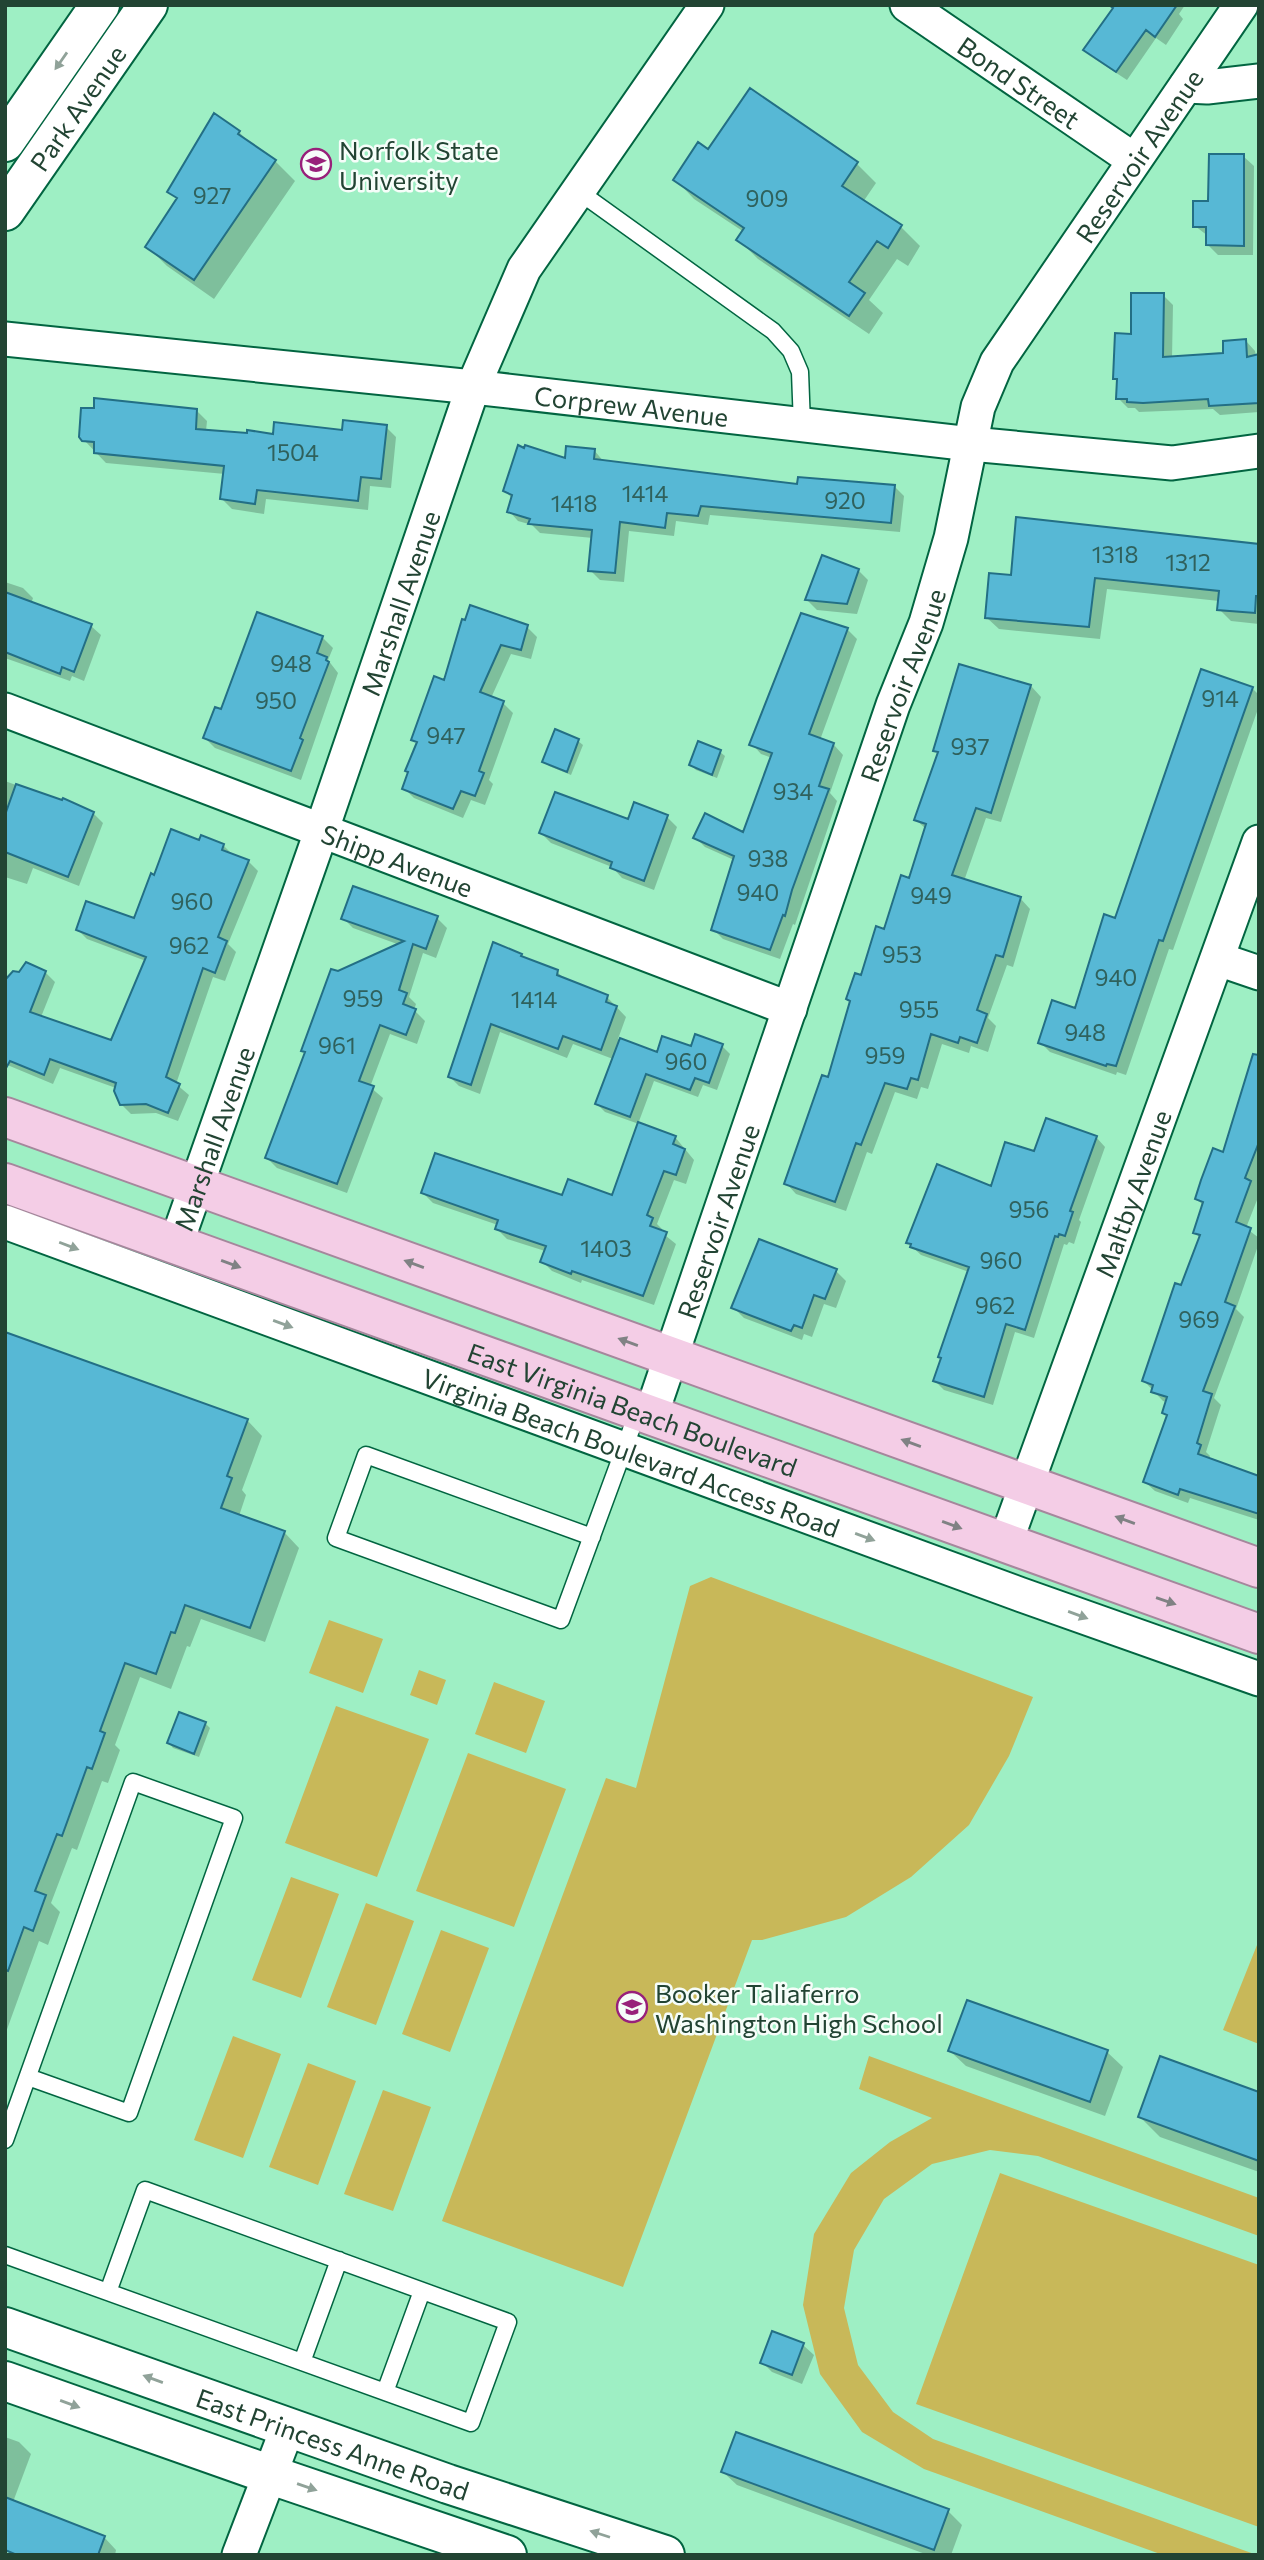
<svg xmlns="http://www.w3.org/2000/svg" width="1264" height="2560" font-family="Commissioner,sans-serif">
	<rect width="100%" height="100%" fill="#9eefc4"/>
	<path fill="#c8b859" d="M711 1577 1033 1697 1009 1756 969 1825 911 1877 846 1917 762 1940H752L623 2287 442 2221 606 1778 636 1788 690 1586Z
		M329 1620 383 1639 363 1693 309 1673Z
		M419 1670 446 1680 437 1705 410 1695Z
		M494 1682 545 1701 526 1753 475 1734Z
		M336 1706 429 1739 377 1877 285 1843Z
		M468 1753 566 1789 514 1927 416 1891Z
		M291 1877 339 1894 301 1998 252 1980Z
		M366 1903 414 1921 376 2025 327 2007Z
		M441 1930 489 1948 450 2052 402 2034Z
		M1259 1940V2044L1223 2030Z
		M233 2036 281 2054 243 2158 194 2140Z
		M869 2056 1259 2198V2236L1038 2156 990 2150 932 2164 884 2199 854 2250 844 2308 858 2365 893 2412 933 2439 1257 2555H1163L924 2469 862 2432 820 2374 803 2305 814 2234 851 2173 890 2142 932 2118 859 2089Z
		M308 2063 356 2081 318 2185 269 2167Z
		M383 2090 431 2107 393 2211 344 2194Z
		M1000 2173 1259 2265V2527L916 2404Z"/>
	<path fill="#0003" d="M1110 5H1185L1179 14 1183 19 1166 45 1156 38 1127 80 1095 59 1086 49 1114 9Z
		M750 91 857 164 876 183 863 202 901 227 920 246 908 266 897 259 869 300 883 313 869 334 758 259 739 240 744 232 694 199 675 179 709 151Z
		M239 132 253 146 275 161 295 181 214 299 167 266 147 246 178 200 169 191Z
		M1243 156 1254 166 1253 255H1218L1208 245V236L1195 226Z
		M1163 295 1173 305 1172 358 1225 354 1246 341 1255 351 1256 356H1259V412L1220 415 1213 409 1139 412 1135 408H1128L1118 398 1119 382 1114 378 1132 336Z
		M197 411 207 421 206 431 274 436 386 427 396 437 391 488 370 486 368 510 266 499 264 514 232 509 222 499 225 474 106 463 83 439Z
		M594 450 604 462 799 486H894L904 496 900 532 710 515 708 525 676 521 674 536 629 531 624 582 600 580 590 570 593 538 540 533 532 525 518 521 509 511 513 499 505 491 567 460Z
		M1259 546V624L1231 621 1219 609V601L1107 589 1100 639 999 629 986 617 1012 577Z
		M858 570 868 580 857 614 817 610 807 600Z
		M5 582 23 588 33 598 31 604 91 626 101 635 84 681 72 676 70 681 5 658Z
		M258 614 323 638 333 648 328 660 338 673 301 780 215 748 205 738 222 711Z
		M527 627 537 637 531 659 511 654 491 698 503 703 513 713 489 780 493 784 485 805 471 800 463 818 414 798 404 788 418 744 413 739 446 682Z
		M847 629 857 639 820 740 834 745 843 755 830 793 837 801 795 925 793 924 780 959 723 939 713 929 734 860 705 847 695 837 744 835 772 758 761 754 752 744Z
		M1031 686 1041 697 1001 822 986 818 964 881 1020 898 1030 909 1013 967 1007 965 988 1018 996 1026 988 1052 971 1046 969 1053 942 1044 928 1089 921 1087 917 1099 895 1092 872 1154 867 1152 846 1211 796 1194 786 1183 829 1080 862 977 910 880 926 829 916 820 939 755 935 750Z
		M1252 688 1259 695V706L1173 950 1169 949 1126 1075 1117 1072 1116 1075 1050 1052 1040 1042 1076 1011 1116 920Z
		M578 741 583 745 571 775 549 766 544 762Z
		M720 752 725 756 717 778 696 770 691 765Z
		M5 781 93 813 103 823 79 886 33 868 27 884 5 877Z
		M667 817 677 827 654 890 622 878 612 867 551 843 541 833Z
		M200 842 223 845 234 856 248 861 258 871 228 944 236 952 225 981 213 977 176 1084 189 1095 178 1121 156 1113 131 1114 121 1104 116 1088 60 1068 53 1084 5 1064 45 972 55 982 41 1017 112 1042 146 961 87 939 78 930 135 920 155 877Z
		M343 918H437L447 928 436 958 423 953 409 997 416 1004 414 1010 425 1021 417 1044 390 1034 370 1087 383 1098 347 1193 277 1168 267 1158 306 1053 303 1050 338 973 400 945 353 928Z
		M521 956 524 959 557 972 567 981 607 997 626 1017 618 1039 658 1054 722 1046 730 1054 717 1090 703 1085 698 1097 654 1081 638 1124 675 1137 694 1160 686 1184 674 1180 657 1224 662 1229 661 1232 676 1244 654 1305 582 1280 581 1283 552 1271 542 1261 545 1251 507 1239 497 1229 498 1225 433 1203 423 1193 613 1197 639 1124 605 1112 597 1104 613 1059 573 1044 567 1058 500 1032 480 1094 459 1086 450 1077Z
		M1259 1078V1195L1246 1228 1259 1238V1243L1236 1309 1244 1317 1214 1398 1221 1405 1206 1452 1210 1456 1209 1459 1259 1478V1520L1190 1498 1188 1503 1155 1491 1145 1482 1168 1417 1164 1412 1167 1402 1163 1401 1144 1381 1200 1238 1195 1232 1204 1206 1197 1199 1224 1154Z
		M1096 1137 1105 1147 1079 1220 1081 1222 1074 1244 1069 1242 1067 1245 1064 1244 1034 1338 1015 1332 993 1405 944 1390 935 1381 969 1272 921 1255 908 1243 992 1189 1036 1153Z
		M836 1271 846 1281 836 1308 824 1304 812 1337 804 1334 802 1340 744 1318 734 1308Z
		M5 1334 247 1420 262 1436 242 1490 246 1495 239 1516 284 1532 299 1548 265 1642 201 1619 190 1647 187 1646 171 1689 140 1677 115 1745 120 1750 108 1783 102 1781 77 1850 72 1848 51 1903 60 1912 48 1945 39 1941 5 2035Z
		M205 1723 210 1728 199 1757 173 1748 169 1743Z
		M968 2002 1107 2052 1123 2067 1105 2116 966 2066 950 2051Z
		M1259 2093V2172L1160 2137 1140 2117Z
		M773 2333 803 2345 814 2355 802 2384 772 2372 762 2362Z
		M737 2435 948 2511 962 2525 951 2555H928L737 2485 723 2472Z
		M5 2437 19 2442 31 2454 13 2502 104 2537 116 2550 115 2555H14L10 2551 5 2530Z"/>
	<path fill="#57b8d5" stroke="#236f85" stroke-width="2" d="M1109 5H1177L1155 37 1146 30 1116 72 1083 50 1113 8Z
		M750 88 858 162 842 186 902 225 888 248 877 241 849 282 865 293 849 316 736 240 744 228 673 180 698 142 708 149Z
		M214 113 240 131 238 134 276 160 194 280 145 247 177 198 167 192Z
		M1209 154H1244V246L1206 245V227H1193V201H1208Z
		M1131 293H1164L1163 357 1223 353V341L1246 339 1247 357 1259 354V403L1209 406 1208 399 1143 403 1127 402V399H1116L1117 379H1113L1115 333 1131 334Z
		M94 398 197 409 196 429 247 433V430L273 434 274 422 342 430 343 420 387 425 381 479 361 477 358 501 257 490 255 504 220 499 224 466 94 453V442L82 441 79 437 81 408H94Z
		M518 445 524 448 525 445 565 458 566 446 595 449 594 459 797 484 798 477 895 485 891 523 701 506 698 516 667 513 665 528 620 522 615 573 588 571 592 530 528 524 530 519 507 512 512 495 503 491Z
		M1016 517 1259 544V596H1256L1255 613 1217 610 1219 591 1095 578 1089 627 985 618 989 573 1011 575Z
		M822 555 859 569 847 604 805 600Z
		M5 592 92 624 74 672 62 667 60 674 5 652Z
		M470 605 528 625 521 650 501 645 480 692 504 701 479 771 484 773 475 796 461 791 453 809 402 789 408 772 405 771 417 742 411 740 434 676 444 680 462 619 465 620Z
		M257 612 323 636 317 653 327 657 326 660 329 662 300 738 303 740 291 771 203 738 215 707 221 709Z
		M801 613 848 628 809 734 834 743 819 786 829 789 792 890 785 916 783 915 770 950 711 930 734 856 693 838 705 813 743 832 772 753 749 745Z
		M959 664 1031 685 991 813 976 808 952 875 1021 897 1003 957 996 955 977 1010 987 1014 977 1043 960 1037 958 1043 931 1034 918 1080 911 1078 907 1089 885 1083 861 1145 856 1143 835 1202 784 1184 822 1075 828 1077 850 1001 846 999 855 973 861 975 876 926 884 929 901 875 909 878 926 824 914 820 938 752 933 751Z
		M1201 669 1253 687 1163 941 1159 940 1116 1066 1107 1064 1106 1066 1038 1043 1052 1000 1075 1008 1104 914 1115 918Z
		M555 729 579 739 567 772 542 762Z
		M698 741 721 750 712 775 689 765Z
		M16 784 62 800 63 798 94 812 68 877 5 852V815Z
		M555 792 628 819 634 802 668 815 644 881 610 868 612 862 539 833Z
		M171 829 199 840 201 835 224 844 222 850 249 860 218 937 227 941 215 973 203 968 166 1077 180 1084 168 1113 146 1104 120 1105 114 1091 116 1083 50 1059 44 1075 10 1061 5 1070V980L13 971 19 972 26 962 46 971 30 1012 111 1040 146 957 76 930 86 901 134 918 151 873 154 875Z
		M353 886 438 916 426 949 413 944 399 990 407 993 403 1004 416 1009 406 1035 380 1025 359 1081 374 1086 337 1184 265 1158 305 1052 301 1051 331 969 338 971 404 941 341 919Z
		M493 942 522 954 521 956 558 970 557 975 608 995 606 1002 617 1006 601 1050 563 1036 558 1049 491 1024 471 1085 448 1077Z
		M695 1034 723 1044 709 1083 695 1078 690 1090 646 1074 630 1117 595 1104 620 1038 657 1052 662 1036 691 1046Z
		M1253 1054 1259 1055V1142L1245 1178 1251 1181 1236 1222 1251 1228 1225 1302 1235 1306 1203 1391 1212 1394 1197 1443 1201 1445 1198 1454 1259 1476V1514L1180 1489 1178 1495 1143 1482 1167 1415 1162 1413 1167 1397 1151 1392 1153 1385 1142 1381 1175 1283 1181 1285 1200 1235 1193 1233 1203 1202 1195 1199 1201 1180 1213 1148 1223 1152Z
		M1046 1118 1097 1136 1070 1211 1073 1212 1065 1236 1059 1234 1058 1237 1055 1236 1025 1330 1006 1324 984 1397 933 1381 941 1358 938 1357 969 1267 910 1247 911 1244 906 1243 937 1164 991 1186 1005 1142 1034 1151Z
		M638 1122 676 1136 673 1144 685 1149 676 1175 664 1171 647 1215 653 1218 650 1226 667 1232 643 1296 572 1271 571 1274 540 1262 546 1246 495 1229 498 1220 421 1193 435 1153 562 1195 568 1179 612 1195Z
		M759 1239 837 1269 825 1299 814 1295 802 1328 794 1325 791 1331 731 1308Z
		M5 1332 248 1419 227 1476 232 1478 221 1508 285 1531 250 1628 185 1605 175 1633 171 1632 156 1674 125 1663 100 1731 105 1733 92 1769 87 1767 62 1836 57 1834 35 1891 46 1895 33 1931 24 1927 8 1971 5 1970Z
		M179 1712 206 1722 194 1754 167 1743Z
		M967 2000 1108 2050 1090 2102 948 2051Z
		M1160 2056 1259 2092V2161L1138 2117Z
		M772 2331 804 2343 792 2375 760 2363Z
		M736 2432 949 2509 934 2550 721 2472Z
		M5 2497 105 2536 98 2555H17L5 2550Z"/>
	<g fill="none" stroke-linecap="round" stroke-linejoin="round">
		<g stroke="#026541" stroke-width="19">
			<path id="lane" d="M578 191 773 331 791 351 800 372 802 425
				M592 1537 366 1455 336 1538 561 1620 638 1411
				M5 2140 133 1782 234 1818 129 2113 28 2077
				M5 2255 471 2423 508 2322 145 2190 108 2292
				M302 2362 339 2260
				M385 2392 422 2291"/>
		</g>
		<g stroke="#026541" stroke-width="37">
			<g id="street">
				<path id="s1" d="M907 5 1134 160"/>
				<path d="M1186 86 1207 87 1259 81"/>
				<path id="s2" d="M5 339 473 387 971 444 1172 463 1259 451"/>
				<path id="s3" d="M5 710 790 1009"/>
				<path d="M1218 959 1259 973"/>
				<path id="s4" d="M5 1222 1019 1594 1259 1679"/>
				<path id="s5" d="M176 1244 321 832 473 387 524 269 707 5"/>
				<path id="s6" d="M651 1415 893 705 926 623 951 538 978 407 997 362 1241 5"/>
				<path id="s7" d="M1005 1544 1259 842"/>
				<path d="M239 2555 288 2427"/>
			</g>
		</g>
		<g stroke="#026541" stroke-width="42">
			<g id="secondary">
				<path d="M5 142 100 5"/>
				<path id="s8" d="M5 211 148 5"/>
				<path id="s9" d="M5 2327 448 2484 665 2555"/>
				<path d="M5 2381 271 2475 507 2555"/>
			</g>
		</g>
		<g stroke="#a5879c" stroke-width="42">
			<g id="primary">
				<path d="M5 1117 1259 1568"/>
				<path id="s10" d="M5 1183 1259 1634"/>
			</g>
		</g>
		<use href="#lane" stroke="#fff" stroke-width="16"/>
		<use href="#street" stroke="#fff" stroke-width="33"/>
		<use href="#secondary" stroke="#fff" stroke-width="38"/>
		<use href="#primary" stroke="#f4cde6" stroke-width="38"/>
	</g>
	<defs><path id="oneway-solid" d="M-6-.8H1V-3.2L6.5 0L1 3.2V.8H-6Z" transform="scale(1.75)"/></defs>
	<g fill="#90a299">
		<use href="#oneway-solid" transform="translate(61 61) rotate(125)"/>
		<use href="#oneway-solid" transform="translate(69 1246) rotate(21)"/>
		<use href="#oneway-solid" transform="translate(283 1324) rotate(20)"/>
		<use href="#oneway-solid" transform="translate(865 1537) rotate(20)"/>
		<use href="#oneway-solid" transform="translate(1078 1615) rotate(20)"/>
		<use href="#oneway-solid" transform="translate(153 2379) rotate(-160)"/>
		<use href="#oneway-solid" transform="translate(70 2404) rotate(20)"/>
		<use href="#oneway-solid" transform="translate(307 2487) rotate(19)"/>
		<use href="#oneway-solid" transform="translate(600 2534) rotate(-162)"/>
	</g>
	<g fill="#808284">
		<use href="#oneway-solid" transform="translate(231 1264) rotate(20)"/>
		<use href="#oneway-solid" transform="translate(414 1264) rotate(-160)"/>
		<use href="#oneway-solid" transform="translate(628 1342) rotate(-160)"/>
		<use href="#oneway-solid" transform="translate(911 1443) rotate(-160)"/>
		<use href="#oneway-solid" transform="translate(1125 1520) rotate(-160)"/>
		<use href="#oneway-solid" transform="translate(952 1525) rotate(20)"/>
		<use href="#oneway-solid" transform="translate(1166 1601) rotate(19)"/>
	</g>
	<defs>
		<g id="university-ring" transform="scale(1.575)"><circle r="9.5" fill="#f6fdf9" stroke="#98207a" stroke-width="1.5"/><path d="M0-5L7-2L0 1L-7-2ZM-4 1L0 2.5L4 1V4Q0 6-4 4Z" fill="#98207a"/></g>
		<g id="school-ring" transform="scale(1.575)"><circle r="9.5" fill="#f6fdf9" stroke="#98207a" stroke-width="1.5"/><path d="M0-5L7-2L0 1L-7-2ZM-4 1L0 2.5L4 1V4Q0 6-4 4Z" fill="#98207a"/></g>
	</defs>
	<g fill-rule="evenodd">
		<use href="#university-ring" x="316" y="164"/>
		<use href="#school-ring" x="632" y="2007"/>
	</g>
	<g text-anchor="middle" dominant-baseline="central" stroke-width="5" stroke-linejoin="round" paint-order="stroke">
		<g font-size="23" fill="#2f615c">
			<text x="212" y="195">927</text>
			<text x="767" y="198">909</text>
			<text x="293" y="452">1504</text>
			<text x="645" y="493">1414</text>
			<text x="845" y="500">920</text>
			<text x="574" y="503">1418</text>
			<text x="1115" y="554">1318</text>
			<text x="1188" y="562">1312</text>
			<text x="291" y="663">948</text>
			<text x="1220" y="698">914</text>
			<text x="276" y="700">950</text>
			<text x="446" y="735">947</text>
			<text x="970" y="746">937</text>
			<text x="793" y="791">934</text>
			<text x="768" y="858">938</text>
			<text x="758" y="892">940</text>
			<text x="931" y="895">949</text>
			<text x="192" y="901">960</text>
			<text x="189" y="945">962</text>
			<text x="902" y="954">953</text>
			<text x="1116" y="977">940</text>
			<text x="363" y="998">959</text>
			<text x="534" y="999">1414</text>
			<text x="919" y="1009">955</text>
			<text x="1085" y="1032">948</text>
			<text x="337" y="1045">961</text>
			<text x="885" y="1055">959</text>
			<text x="686" y="1061">960</text>
			<text x="1029" y="1209">956</text>
			<text x="606" y="1248">1403</text>
			<text x="1001" y="1260">960</text>
			<text x="995" y="1305">962</text>
			<text x="1199" y="1319">969</text>
		</g>
		<g font-size="26" fill="#243" stroke="#f6fdf9">
			<text stroke="none"><textPath href="#s1" startOffset="136">Bond Street</textPath></text>
			<text stroke="none"><textPath href="#s8" startOffset="126">Park Avenue</textPath></text>
			<text stroke="none"><textPath href="#s6" startOffset="1360">Reservoir Avenue</textPath></text>
			<text stroke="none"><textPath href="#s2" startOffset="630">Corprew Avenue</textPath></text>
			<text stroke="none"><textPath href="#s5" startOffset="679">Marshall Avenue</textPath></text>
			<text stroke="none"><textPath href="#s6" startOffset="772">Reservoir Avenue</textPath></text>
			<text stroke="none"><textPath href="#s3" startOffset="420">Shipp Avenue</textPath></text>
			<text stroke="none"><textPath href="#s5" startOffset="112">Marshall Avenue</textPath></text>
			<text stroke="none"><textPath href="#s7" startOffset="373">Maltby Avenue</textPath></text>
			<text stroke="none"><textPath href="#s6" startOffset="205">Reservoir Avenue</textPath></text>
			<text stroke="none"><textPath href="#s10" startOffset="667">East Virginia Beach Boulevard</textPath></text>
			<text stroke="none"><textPath href="#s4" startOffset="667">Virginia Beach Boulevard Access Road</textPath></text>
			<text stroke="none"><textPath href="#s9" startOffset="348">East Princess Anne Road</textPath></text>
		</g>
		<g font-size="26" fill="#243" stroke="#f6fdf9" text-anchor="start">
			<text x="339" y="149">Norfolk State<tspan x="339" dy="30">University</tspan></text>
			<text x="655" y="1992">Booker Taliaferro<tspan x="655" dy="30">Washington High School</tspan></text>
		</g>
	</g>
	<rect width="1264" height="2560" fill="none" stroke="#224433" stroke-width="14"/>
</svg>
